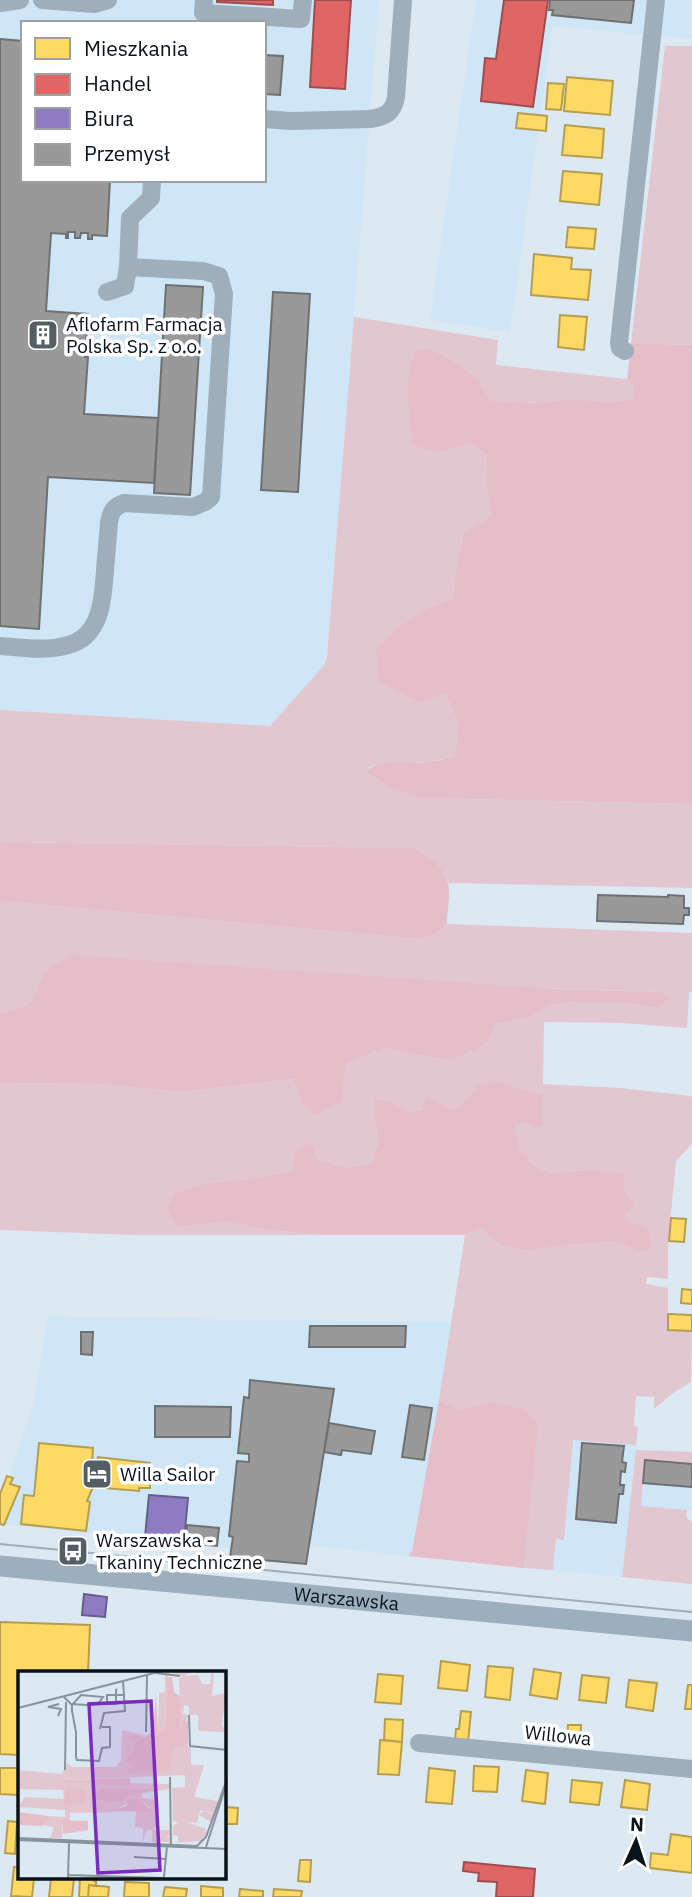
<svg xmlns="http://www.w3.org/2000/svg" width="692" height="1897" font-family="'IBM Plex Sans',sans-serif">
	<rect width="100%" height="100%" fill="#dce9f2"/>
	<path fill="#cfe6f6" fill-rule="evenodd" d="M0 0H379L327 657 324 665 269 726 0 710ZM23 23H264V180H23Z
		M476 0H692V39L553 26 510 332 430 320Z
		M48 1316 100 1318 451 1322 439 1400 412 1551 408 1556 309 1545 306 1564 230 1557 231 1548 0 1524V1505L33 1407Z
		M538 1422 638 1427 636 1450 692 1452V1510L630 1506 622 1577 524 1568Z"/>
	<path fill="#e3c7d0" d="M665 46H692V345L631 343Z
		M354 317 498 340 496 365 627 379 633 387 632 399 610 402 573 399 540 403 492 401 478 380 438 453 471 443 487 456 486 486 492 516 464 531 456 568 453 598 426 609 445 694 458 723 455 756 429 762 392 763 371 766 366 772 419 798 692 804V888L449 883 444 873 411 848 0 842V710L270 726 324 665 327 657Z
		M0 901 419 939 437 934 447 924 692 933V992H689L687 1028 623 1023 544 1022 543 1084 620 1088 691 1096 692 1098V1144L676 1161 668 1246V1279L647 1277 646 1284 668 1288V1330L692 1331 691 1382 673 1393 654 1409V1397L636 1396 634 1426 638 1427 636 1445 573 1440 564 1540 556 1539 553 1570 524 1568 537 1422 490 1402 459 1410 439 1400 465 1235 480 1228 500 1246 528 1251 566 1245 614 1242 640 1251 627 1220 626 1213 634 1205 624 1188 589 1170 551 1173 534 1166 520 1149 515 1124 524 1122 534 1128 543 1095 477 1086 463 1102 451 1110 436 1101 411 1114 392 1102 375 1098V1122L378 1142 371 1164 346 1168 318 1159 312 1143 292 1171 257 1178 207 1183 175 1192 177 1227 228 1222 267 1230 326 1235H135L0 1230V1083L97 1084 183 1092 293 1079 301 1102 342 1101 346 1064 384 1048 451 1061 486 1045 496 1024 531 1017 549 1005 573 1002H616L657 1008 662 992 44 972 30 1004 0 1014Z
		M636 1450 692 1452V1464L645 1460 641 1506 687 1510V1518L692 1522V1584L622 1577Z"/>
	<path fill="#e6beca" d="M631 343 692 345V804L419 798 390 787 366 772C379 757 408 764 427 762 436 762 446 758 455 756L458 723 445 694 420 702 397 692 379 680 376 650 401 626 426 609 453 598 456 568 464 531 492 516 486 486 487 456 471 443 438 453 413 445C410 415 402 379 416 351L428 349 452 360 478 380 492 401 540 403 573 399 610 402 632 399 633 387 627 379Z
		M0 842 411 848C426 853 444 866 448 883 451 895 447 911 447 924L437 934 419 939 0 901Z
		M71 955 558 989 662 992 668 1000 657 1008 616 1002H573L549 1005 531 1017 496 1024 486 1045 451 1061 384 1048 346 1064 342 1101 315 1115 301 1102 293 1079 183 1092 97 1084 0 1083V1014L30 1004 44 972Z
		M498 1082 543 1095V1126L534 1128 524 1122 515 1124 520 1149 534 1166 551 1173 589 1170 625 1174 624 1188 635 1206 626 1213 627 1220 647 1228 652 1249 640 1251 614 1242 566 1245 528 1251 500 1246 480 1228 465 1235H326L267 1230 228 1222 177 1227 167 1209 175 1192 207 1183 257 1178 292 1171 295 1150 312 1143 318 1159 346 1168 371 1164 378 1142 375 1122 374 1098 392 1102 411 1113 422 1109 426 1098 436 1101 451 1110 463 1102 477 1086Z
		M439 1400 459 1410 490 1402 523 1409 538 1422 524 1568 408 1556 412 1551Z"/>
	<path fill="#ffd966" stroke="#b69e4f" stroke-width="2" d="M567 77 613 81 610 115 564 111Z
		M548 83 564 84 561 110 546 109Z
		M518 113 547 116 546 131 516 128Z
		M565 125 604 129 602 158 562 155Z
		M563 171 602 174 599 205 560 201Z
		M568 227 596 229 594 249 566 247Z
		M534 254 572 258 571 269 591 270 588 300 531 295Z
		M560 315 587 317 584 350 558 347Z
		M671 1218 686 1219 684 1242 669 1241Z
		M682 1289 692 1290V1304L681 1303Z
		M668 1314 692 1315V1331L668 1330Z
		M39 1443 93 1448 92 1464 97 1465 98 1457 150 1463V1488H139V1491L93 1487 87 1501 90 1502 86 1531 21 1524 24 1495 34 1496Z
		M7 1476 13 1478 10 1484 20 1487 4 1525 0 1524V1494Z
		M0 1622 90 1625 88 1673H19V1755L0 1754Z
		M441 1661 470 1665 467 1691 438 1688Z
		M488 1666 513 1668 510 1700 485 1697Z
		M534 1669 561 1673 557 1699 530 1695Z
		M378 1674 403 1676 401 1704 375 1702Z
		M582 1675 609 1678 606 1703 579 1700Z
		M629 1680 657 1683 653 1711 626 1707Z
		M688 1685H692V1709H685Z
		M461 1711 471 1712 468 1742 455 1741 456 1729H459Z
		M385 1719 403 1720 402 1742 384 1740Z
		M568 1725H581L580 1743H567Z
		M380 1740 402 1742 399 1775 378 1774Z
		M474 1766 499 1767 497 1792 473 1791Z
		M0 1768H19V1795L0 1794Z
		M429 1768 455 1771 452 1804 426 1802Z
		M526 1770 548 1773 545 1804 522 1801Z
		M572 1780 602 1783 599 1805 570 1802Z
		M625 1780 650 1784 647 1810 621 1807Z
		M224 1807 238 1808 237 1824H224Z
		M8 1821 17 1822 15 1854 5 1853Z
		M671 1834 692 1837V1873L650 1868 651 1853 668 1855Z
		M300 1860H311L310 1882 298 1881Z
		M14 1867H19V1878H34L32 1897 11 1896Z
		M51 1878H74L72 1897H49Z
		M80 1878H94V1881H96V1886L89 1885 88 1897H79Z
		M125 1882 149 1883V1897H124Z
		M89 1885 109 1887 108 1897H88Z
		M201 1886 223 1888V1897H201Z
		M165 1887 187 1889 186 1897H163Z
		M240 1889 263 1891V1897H239Z
		M274 1889 302 1891 301 1897H273Z"/>
	<path fill="#e06666" stroke="#a04d4f" stroke-width="2" d="M217 0H273V5L217 2Z
		M315 0H351L345 89 310 87Z
		M504 0H548L533 107 481 101 485 58 496 59Z
		M464 1862 535 1869 533 1897H496L497 1882 478 1881 479 1873 463 1871Z"/>
	<path fill="#8e7cc3" stroke="#665c90" stroke-width="2" d="M149 1495 188 1498 184 1540 145 1537Z
		M84 1594 107 1597 105 1617 82 1615Z"/>
	<path fill="#999" stroke="#6e7173" stroke-width="2" d="M550 0H634L631 23 552 15 553 10H549Z
		M0 39 23 41V180H110L107 236 92 235V239H88V233H81L80 238H75V232H68V238H66V234L51 233 46 311 88 314 85 357H88L84 414 158 418 154 483 48 477 39 629 0 626Z
		M264 55 283 56 280 95 264 94Z
		M166 285 203 287 190 495 154 493Z
		M273 292 310 294 298 492 261 490Z
		M598 895 668 897V895L684 896V908H689V915H684L683 924 597 921Z
		M310 1326H406L405 1347H309Z
		M81 1332H93L92 1355 81 1354Z
		M250 1380 334 1389 306 1564 230 1557 233 1537 229 1536 237 1461 249 1462V1454L238 1453 244 1397 249 1398Z
		M410 1405 432 1408 424 1460 402 1457Z
		M155 1406 231 1407 230 1437H155Z
		M329 1423 375 1431 371 1454 342 1450 341 1455 324 1452Z
		M582 1443 624 1446 622 1462 626 1463 625 1472 621 1471 620 1485H624L623 1494H619L616 1523 576 1519Z
		M645 1460 692 1464V1487L643 1483Z
		M187 1525 219 1528 217 1546 186 1543Z"/>
	<g fill="none" stroke-linecap="round" stroke-linejoin="round">
		<path stroke="#9eaebb" stroke-width="18" d="M42 0 94 4 108 0
			M204 0 203 13 301 19 303 0
			M0 3 20 0
			M264 119 291 121 370 119C385 117 393 113 396 97L403 0
			M107 292 125 286 128 267 130 218 151 198 152 180
			M625 351 620 348 619 343 656 0
			M0 646C19 647 41 651 60 647 101 641 102 604 105 571 106 555 108 538 109 522 111 512 113 507 124 503L193 507 205 502 211 497 224 294 219 276 203 271 128 267
			M419 1743 692 1769"/>
		<path stroke="#9cafbc" stroke-width="21" id="s1" d="M0 1566 692 1631"/>
		<path stroke="#a0adb5" stroke-width="2" d="M0 1544 692 1612"/>
	</g>
	<defs>
		<g id="building-square" transform="scale(1.575)"><rect x="-9" y="-9" width="18" height="18" rx="4" fill="#545e65" stroke="#fff"/><path d="M-4-6H4V6H1V3H-1V6H-4ZM-2.5-4.3h1.7v1.8h-1.7ZM.8-4.3h1.7v1.8H.8ZM-2.5-1h1.7V.8h-1.7ZM.8-1h1.7V.8H.8Z" fill="#fff"/></g>
		<g id="hotel-square" transform="scale(1.575)"><rect x="-9" y="-9" width="18" height="18" rx="4" fill="#545e65" stroke="#fff"/><path d="M-6-4.5h1.5V1H6V5H4.5V3h-9V5H-6ZM-4 0a1.8 1.8 0 1 1 3.6 0ZM.5 0V-2.5h3Q6-2.5 6 0Z" fill="#fff"/></g>
		<g id="bus-square" transform="scale(1.575)"><rect x="-9" y="-9" width="18" height="18" rx="4" fill="#545e65" stroke="#fff"/><path d="M-5-6H5V4H4V6H2V4H-2V6H-4V4H-5ZM-3.5-4V0h7V-4ZM-3.5 1.2v1.5H-2V1.2ZM2 1.2v1.5H3.5V1.2Z" fill="#fff"/></g>
	</defs>
	<g fill-rule="evenodd">
		<use href="#building-square" x="43" y="335"/>
		<use href="#hotel-square" x="97" y="1474"/>
		<use href="#bus-square" x="73" y="1551"/>
	</g>
	<g text-anchor="middle" dominant-baseline="central" stroke-width="7" stroke-linejoin="round" paint-order="stroke">
		<g font-size="19" fill="#0a1319" stroke="#fff" text-anchor="start">
			<text x="66" y="324">Aflofarm Farmacja<tspan x="66" dy="22">Polska Sp. z o.o.</tspan></text>
			<text x="120" y="1474">Willa Sailor</text>
			<text x="96" y="1540">Warszawska -<tspan x="96" dy="22">Tkaniny Techniczne</tspan></text>
		</g>
		<g font-size="19" fill="#0a1319" stroke="#fff">
			<text stroke="none"><textPath href="#s1" startOffset="348">Warszawska</textPath></text>
			<text transform="translate(558 1735) rotate(6)">Willowa</text>
		</g>
	</g>
	<g transform="translate(18 1671)">
		<rect width="208" height="208" fill="#dce9f2"/>
		<path d="M154 0 149 6 147 61 140 60 141 22 147 21V2ZM155 0H172L167 5 180 4 184 13H192L193 2 196 3 194 25 208 22 204 54 208 61 180 60V44H171V35L166 34 165 43 170 44 163 62 161 7 165 5H156ZM104 59 129 65 117 66 115 98 108 99 151 100 157 76H173V94H186L176 126 200 130 196 142 182 139 181 144 185 140 196 143 193 151 181 144 179 152 168 151 188 158 187 162 190 159 183 170 154 172H160V165L155 164V155L161 151 155 150 154 117 167 116V104L29 110 152 113V118L124 122 125 127 138 129 139 153 135 159H152V165H146L152 166V171H134V159H129L125 170V157L117 156 118 141 133 137 119 127 93 141H106L52 142V150L44 153V167H32L36 156 24 154 30 151V145L47 146V139L0 136 7 126 46 128 45 119 1 118 0 99 44 103 50 92 54 96H98L103 90ZM82 118H134L135 119 75 129Z" fill="#e3c7d0" fill-rule="evenodd"/>
		<path d="M149 6H154L156 21 162 25 163 62 166 49 170 50V76H157L151 101 112 102 107 100 115 95 108 89 117 76 109 63 127 66 135 60 138 22 140 60H147ZM112 107 113 115 28 110ZM48 116 68 119 66 131 45 135ZM82 118H135V119L110 125 104 131 74 129ZM120 127 135 141 92 140 109 135V129ZM0 141 30 145 31 150 24 155 2 154ZM44 149 70 150V159L45 163Z" fill="#e6beca"/>
		<path fill="none" stroke="#88939b" stroke-width="2" d="M138 2 162 5M99 18 98 19V33H89V24H107M46 26 53 33H54L68 34 80 33 85 26 63 24 55 33H54V40L58 61V86L59 89 81 90 84 77 92 76V56H84M0 37 144 0M171 44 172 75 209 79M40 45 43 38 30 36 41 33M82 58 86 42 107 40 105 10M128 61 129 4M47 99 48 31M152 106 153 176M0 167 179 175 188 166 209 108M0 169 209 178M188 176 209 111M116 186 148 188M50 204 146 207M146 206 149 175M50 208 51 172"/>
		<path fill="#7b2cbf" fill-opacity="0.15" stroke="#7b2cbf" stroke-width="3.5" d="M133 30 142 199 80 202 71 33Z"/>
		<rect width="208" height="208" fill="none" stroke="#0a1319" stroke-width="3.5"/>
	</g>
	<rect x="21" y="21" width="245" height="161" fill="#ffffff" stroke="#9da1a3" stroke-width="2"/>
	<rect x="35" y="38" width="35" height="21" fill="#ffd966" stroke="#9da1a3" stroke-width="2"/>
	<text x="84" y="56" font-size="21" fill="#0a1319">Mieszkania</text>
	<rect x="35" y="74" width="35" height="21" fill="#e06666" stroke="#9da1a3" stroke-width="2"/>
	<text x="84" y="91" font-size="21" fill="#0a1319">Handel</text>
	<rect x="35" y="108" width="35" height="21" fill="#8e7cc3" stroke="#9da1a3" stroke-width="2"/>
	<text x="84" y="126" font-size="21" fill="#0a1319">Biura</text>
	<rect x="35" y="144" width="35" height="21" fill="#999999" stroke="#9da1a3" stroke-width="2"/>
	<text x="84" y="161" font-size="21" fill="#0a1319">Przemysł</text>
	<g transform="translate(636 1841) rotate(3)" stroke="#ffffff" stroke-width="5" paint-order="stroke">
	<path d="M0-5L12 26L0 18L-12 26Z" fill="#0a1319"/>
	<text y="-10" font-size="19" font-weight="bold" text-anchor="middle" fill="#0a1319">N</text>
	</g>
</svg>
